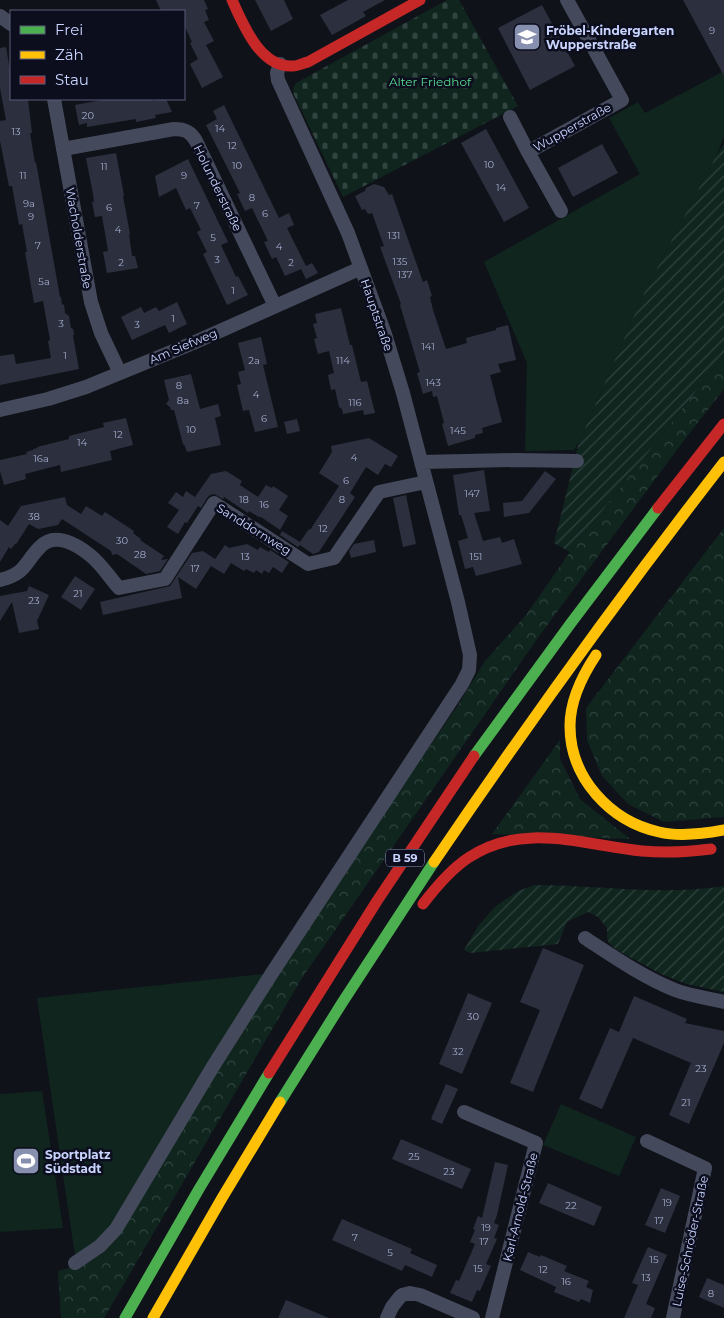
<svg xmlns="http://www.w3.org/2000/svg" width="724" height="1318" font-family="Montserrat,sans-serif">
	<defs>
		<pattern id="forest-crowns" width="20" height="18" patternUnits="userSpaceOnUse" patternTransform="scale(1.25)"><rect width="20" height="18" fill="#0f251e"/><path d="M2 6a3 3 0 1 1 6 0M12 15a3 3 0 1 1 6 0" fill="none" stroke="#314440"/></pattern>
		<pattern id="cemetery-stones" width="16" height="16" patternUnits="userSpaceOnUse" patternTransform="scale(1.25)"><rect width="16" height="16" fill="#0f251e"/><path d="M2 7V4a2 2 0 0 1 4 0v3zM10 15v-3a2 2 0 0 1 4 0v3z" fill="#314440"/></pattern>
		<pattern id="garden-furrows" width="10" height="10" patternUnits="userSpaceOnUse" patternTransform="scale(1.25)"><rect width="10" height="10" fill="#0f251e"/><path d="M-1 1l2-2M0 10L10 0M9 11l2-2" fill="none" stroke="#314440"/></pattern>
	</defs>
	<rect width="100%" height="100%" fill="#10121a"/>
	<path fill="#0f251e" d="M724 71V137L717 154 644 293 579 442 574 450 525 451 527 363 484 262 640 174 609 118 638 102 645 113Z
		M264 974 103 1238 75 1256 37 998Z
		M42 1091 63 1228 0 1232V1094Z
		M561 1104 636 1137 619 1176 543 1145Z"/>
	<path fill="url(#forest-crowns)" d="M724 355V389L679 447 537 639 302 978 104 1318H61L58 1271 76 1266 102 1247 338 881 460 702 485 661 526 615 570 552Z
		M724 528V817L664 822 628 804 602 776 587 740 586 708Z
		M560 740V759L580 799 630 839 492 834Z"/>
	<path fill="url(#cemetery-stones)" d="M447 0H459L518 106 343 197 294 95 293 89 296 83Z"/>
	<path fill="url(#garden-furrows)" d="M724 144V355L570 552 554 543 579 442 644 293 717 154Z
		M534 885C597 885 661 896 724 886V992L687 984 661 974 617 950 609 943 607 938V928L598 917 588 912 567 922 558 944 470 953 464 950 478 926 496 906 518 891Z"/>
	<path fill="#2c2f3d" d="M156 0H204L208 9 205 10 209 20 204 22 214 41 206 45 223 77 202 88 190 64 198 59 190 43 192 42 184 25V11H161Z
		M255 0H284L293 19 271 31Z
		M348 0H385L363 12 366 16 332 35 320 15Z
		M683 0H724V76Z
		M542 5 575 66 530 90 498 28Z
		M6 47 11 76V99H28L32 133H30L35 163 36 162 60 297H61L62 305 64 304 65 313 69 316 71 328 73 329 74 334 73 336 79 369 0 385V356L14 354 16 364 51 358 48 341 50 340 43 301 34 303 25 252H27L22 224 19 225 12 186H9L0 141V121L6 120 0 88V48Z
		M107 99H152L153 101 166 99 172 112 155 115 156 118 136 122V119L87 127V123L79 125 75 105Z
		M224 105 279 218 289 213 294 225 287 228 306 266 312 263 318 273 306 279 301 269 285 276 276 257 272 259 264 242 268 241 252 208 245 211 237 194 240 193 206 125 217 119 213 111Z
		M486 129 529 208 504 222 461 143Z
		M602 144 618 173 573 197 558 168Z
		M116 153 124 195 123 196 130 234H129L132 256H135L138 268 107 273 103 252 108 251 102 216 95 217 92 202H94L93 194 86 158Z
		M188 159 228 242 221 245 236 277 238 276 248 295 227 305 203 254 207 252 197 232 201 230 190 208 186 210 176 188 159 197 155 176Z
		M374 184 384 187 389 195 392 194 423 282 427 280 432 296 430 297 433 310 446 349 467 343 466 338 496 330V328L508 325 516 360 498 364 501 372 490 375 502 422 482 428 483 433 475 435V438L448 446 442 424 444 423 437 396 433 397 432 391 423 394 417 373 420 372 400 305 401 304 380 247 384 246 372 213 368 214 365 209 362 210 355 196 365 191 366 188Z
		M177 302 187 324 169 333 165 325 132 340 121 317 141 307 144 313 156 307 159 311Z
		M341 308 350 345H352L361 382 367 381 375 413 364 415 363 410 343 414 342 409 339 407 335 389 331 390 328 375 334 373 329 351 318 354 314 339 317 338 313 324 317 323 315 314Z
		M261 337 267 364 263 365 278 427 255 432 249 410 243 411 237 385 241 384 238 372 245 370 238 343Z
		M191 374 200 409 218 404 221 416 215 418 221 445 187 452 185 446 183 444 174 410H171L170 407 166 404 169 400 164 380Z
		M126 418 133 445 110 451 112 460 61 472 60 465 25 474 26 479 4 485 0 471V460L27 454 26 452 33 450V449L38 448 37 447 69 439V436L104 427 103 423Z
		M297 419 300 431 287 434 284 422Z
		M369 438 398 456 391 467 385 464 378 475 366 467 350 493 355 497 319 552 313 554 300 545 298 547 280 535 282 531 300 542 309 529 310 530 339 486 319 473 332 452 331 446Z
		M484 470 490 511 474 513 483 541 500 537 502 543 514 539 522 564 476 576 473 567 465 569 458 541 468 538 461 515H459L453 475Z
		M226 471 242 481 240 485 258 497 266 485 272 488 273 486 288 496 279 510 288 516 280 530 261 517H259L249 511 248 513 224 497 223 499 214 494 210 495 207 498 201 508 198 506 187 523 185 522 178 534 167 527 179 510 168 503 176 492 183 497 186 491 195 497 211 474Z
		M545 471 556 479 529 513 504 517 503 503 522 501Z
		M406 495 416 544 403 547 393 498Z
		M65 497 67 505 81 514 86 506 102 516 105 512 134 531 133 533 141 539 140 540 164 556 161 560 168 559 160 571 146 574 117 554 112 555 111 551 62 519 58 525 38 529 29 524 17 543 15 544 11 549 9 547 0 562V520L8 526 21 506Z
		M374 540 376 552 351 558 349 551 354 544Z
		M247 544 258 550 260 547 267 551 269 552 270 550 289 562 282 573 273 567 269 573 264 570 262 574 256 570 254 573 246 569 244 571 231 563 224 574 211 566 196 589 178 577 182 598 103 615 100 602 170 586 192 553 203 551 215 559 225 545 229 548Z
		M75 576 95 589 81 610 61 597Z
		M29 586 49 595 37 621 39 629 19 633 12 602 0 621V596L27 591Z
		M543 948 584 965 533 1092 510 1083 540 1010 520 1002Z
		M468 993 492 1003 462 1074 439 1064Z
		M634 996 687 1019 685 1023 724 1031V1043L689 1124 669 1115 691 1063 633 1038 602 1109 579 1099 610 1028 619 1032Z
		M446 1084 458 1089 442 1124 431 1119Z
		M401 1139 471 1169 462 1189 392 1159Z
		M495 1162 508 1165 497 1215 494 1223 499 1225 494 1238 497 1239 486 1264 491 1266 480 1291 477 1290 472 1302 450 1293 456 1280 459 1281 475 1244 470 1242 475 1230 473 1229 478 1216 482 1218Z
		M548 1183 602 1207 594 1226 539 1203Z
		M661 1188 680 1196 665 1233 645 1225Z
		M342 1219 412 1249 410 1253 437 1265 432 1277 405 1265 402 1271 332 1240Z
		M648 1247 667 1255 646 1304 655 1308 651 1318H624L638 1285 632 1283Z
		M528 1252 540 1257 541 1255 567 1266 564 1271 589 1281 586 1287 593 1290 590 1303 581 1299 579 1302 554 1292 556 1287 520 1270Z
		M707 1278 724 1285V1308L699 1297Z
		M286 1300 329 1318H278Z"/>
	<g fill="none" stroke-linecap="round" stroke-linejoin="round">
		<path stroke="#444a5b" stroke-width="14" d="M0 16 11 24
			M54 99 91 302 101 333 120 373
			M510 117 528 152
			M63 149 174 129C185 129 191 132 196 141L275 306
			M561 211 528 152 622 100 567 0
			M0 410 48 399 86 387 193 343 361 268
			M421 462 515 460 577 461
			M0 580C26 574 24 563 40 547 55 531 78 545 91 556 102 565 110 578 119 588L165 579 214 503 308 564 334 558 379 492 426 482
			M585 938C614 957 643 977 675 990 691 996 708 998 724 1002
			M464 1112 536 1143 492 1318
			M647 1141 705 1168 673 1318
			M75 1263 100 1246 116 1229 212 1068 272 973 462 684 469 670 470 655 458 602 403 393 385 334 348 233 278 80 277 73 280 64
			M387 1318 392 1307 399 1298 402 1295 410 1293 420 1295 473 1318"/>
		<path stroke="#4caf50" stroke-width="11" d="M474 756 571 623 658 508
			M280 1102 342 1003 434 862
			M125 1318 199 1189 269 1073"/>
		<path stroke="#ffc107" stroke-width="11" d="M596 655C582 676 570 700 570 726 570 778 610 821 659 832 680 837 703 834 724 830
			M434 862C527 725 623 592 724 462
			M153 1318 222 1198 280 1102"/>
		<path stroke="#c62828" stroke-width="11" d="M232 0C243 24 260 68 293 66 298 66 303 63 308 62L420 0
			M658 508 724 424
			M423 904C436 887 450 870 468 858 523 821 583 845 642 851 665 853 688 852 711 849
			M269 1073 377 901 474 756"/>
	</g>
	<defs>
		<g id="school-square" transform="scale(1.4375)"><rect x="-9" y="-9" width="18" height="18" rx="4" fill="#8890af" stroke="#0c0e1e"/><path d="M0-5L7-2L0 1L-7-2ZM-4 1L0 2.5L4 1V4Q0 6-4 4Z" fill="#fff"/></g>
		<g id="stadium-square" transform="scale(1.4375)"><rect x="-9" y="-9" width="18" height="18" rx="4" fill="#8890af" stroke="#0c0e1e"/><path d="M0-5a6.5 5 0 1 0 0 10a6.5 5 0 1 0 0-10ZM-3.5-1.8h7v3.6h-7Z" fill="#fff"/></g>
	</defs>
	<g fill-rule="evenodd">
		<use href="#school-square" x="527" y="37"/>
		<use href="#stadium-square" x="26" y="1161"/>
	</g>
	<g text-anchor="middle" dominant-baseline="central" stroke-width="5" stroke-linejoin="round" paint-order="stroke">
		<g font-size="10" fill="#a2abce">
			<text x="712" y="30">9</text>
			<text x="88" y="115">20</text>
			<text x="220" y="128">14</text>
			<text x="16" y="131">13</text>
			<text x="232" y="145">12</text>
			<text x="489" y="164">10</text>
			<text x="237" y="165">10</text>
			<text x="104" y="166">11</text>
			<text x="23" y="175">11</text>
			<text x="184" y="175">9</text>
			<text x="501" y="187">14</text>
			<text x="252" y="197">8</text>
			<text x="29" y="203">9a</text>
			<text x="197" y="205">7</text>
			<text x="109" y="207">6</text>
			<text x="265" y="213">6</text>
			<text x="31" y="216">9</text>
			<text x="118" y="229">4</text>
			<text x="394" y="235">131</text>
			<text x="213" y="237">5</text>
			<text x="38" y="245">7</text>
			<text x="279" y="246">4</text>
			<text x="217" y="259">3</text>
			<text x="400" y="261">135</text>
			<text x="121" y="262">2</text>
			<text x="291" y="262">2</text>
			<text x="405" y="274">137</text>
			<text x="44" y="281">5a</text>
			<text x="233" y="290">1</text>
			<text x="173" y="318">1</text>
			<text x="61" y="323">3</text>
			<text x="137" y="324">3</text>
			<text x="428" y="346">141</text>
			<text x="65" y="355">1</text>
			<text x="254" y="360">2a</text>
			<text x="343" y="360">114</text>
			<text x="433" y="382">143</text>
			<text x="179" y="385">8</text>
			<text x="256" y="394">4</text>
			<text x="183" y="400">8a</text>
			<text x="355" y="402">116</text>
			<text x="264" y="418">6</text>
			<text x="191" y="429">10</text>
			<text x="458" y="430">145</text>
			<text x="118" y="434">12</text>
			<text x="82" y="442">14</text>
			<text x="354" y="457">4</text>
			<text x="41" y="458">16a</text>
			<text x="346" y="480">6</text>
			<text x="472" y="493">147</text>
			<text x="244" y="499">18</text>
			<text x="342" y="499">8</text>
			<text x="264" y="504">16</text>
			<text x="34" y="516">38</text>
			<text x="323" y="528">12</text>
			<text x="122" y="540">30</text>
			<text x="140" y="554">28</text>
			<text x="245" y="556">13</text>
			<text x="476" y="556">151</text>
			<text x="195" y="568">17</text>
			<text x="78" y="593">21</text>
			<text x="34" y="600">23</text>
			<text x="473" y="1016">30</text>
			<text x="458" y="1051">32</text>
			<text x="701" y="1068">23</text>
			<text x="686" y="1102">21</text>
			<text x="414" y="1156">25</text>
			<text x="449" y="1171">23</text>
			<text x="667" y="1202">19</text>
			<text x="571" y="1205">22</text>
			<text x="659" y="1220">17</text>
			<text x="486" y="1227">19</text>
			<text x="355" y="1237">7</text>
			<text x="484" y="1241">17</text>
			<text x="390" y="1252">5</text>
			<text x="654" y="1259">15</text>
			<text x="478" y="1268">15</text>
			<text x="543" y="1269">12</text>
			<text x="646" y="1277">13</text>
			<text x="566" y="1281">16</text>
			<text x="711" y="1293">8</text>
		</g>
		<rect fill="#0c0e1e" stroke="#9099bc" stroke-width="1" x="386" y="849.5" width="38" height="17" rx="4"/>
		<g font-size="11" font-weight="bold" fill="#c9d4ff">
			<text x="405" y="858">B 59</text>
		</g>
		<g font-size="12" font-weight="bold" fill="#c9d4ff" stroke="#0c0e1e" text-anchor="start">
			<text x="546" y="30">Fröbel-Kindergarten<tspan x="546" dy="14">Wupperstraße</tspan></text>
			<text x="45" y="1154">Sportplatz<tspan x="45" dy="14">Südstadt</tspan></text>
		</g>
		<g font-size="12" fill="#57dd91" stroke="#0c0e1e">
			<text x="430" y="81">Alter Friedhof</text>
		</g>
		<g font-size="12" fill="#c9d4ff" stroke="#0c0e1e">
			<text transform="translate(572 127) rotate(-29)">Wupperstraße</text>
			<text transform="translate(218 188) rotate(64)">Holunderstraße</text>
			<text transform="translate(79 238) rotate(80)">Wacholderstraße</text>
			<text transform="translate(377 315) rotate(71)">Hauptstraße</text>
			<text transform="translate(183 346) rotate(-23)">Am Siefweg</text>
			<text transform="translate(254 529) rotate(32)">Sanddornweg</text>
			<text transform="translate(520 1207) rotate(-76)">Karl-Arnold-Straße</text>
			<text transform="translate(690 1241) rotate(-78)">Luise-Schröder-Straße</text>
		</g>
	</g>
	<rect x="10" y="10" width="175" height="90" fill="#0c0e1e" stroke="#585d78"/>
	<rect x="20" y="26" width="25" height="8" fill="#4caf50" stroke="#585d78"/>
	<text x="55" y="35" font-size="15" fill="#c9d4ff">Frei</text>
	<rect x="20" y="51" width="25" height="8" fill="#ffc107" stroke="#585d78"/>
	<text x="55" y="60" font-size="15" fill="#c9d4ff">Zäh</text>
	<rect x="20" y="76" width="25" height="8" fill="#c62828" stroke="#585d78"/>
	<text x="55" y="85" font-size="15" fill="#c9d4ff">Stau</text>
</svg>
